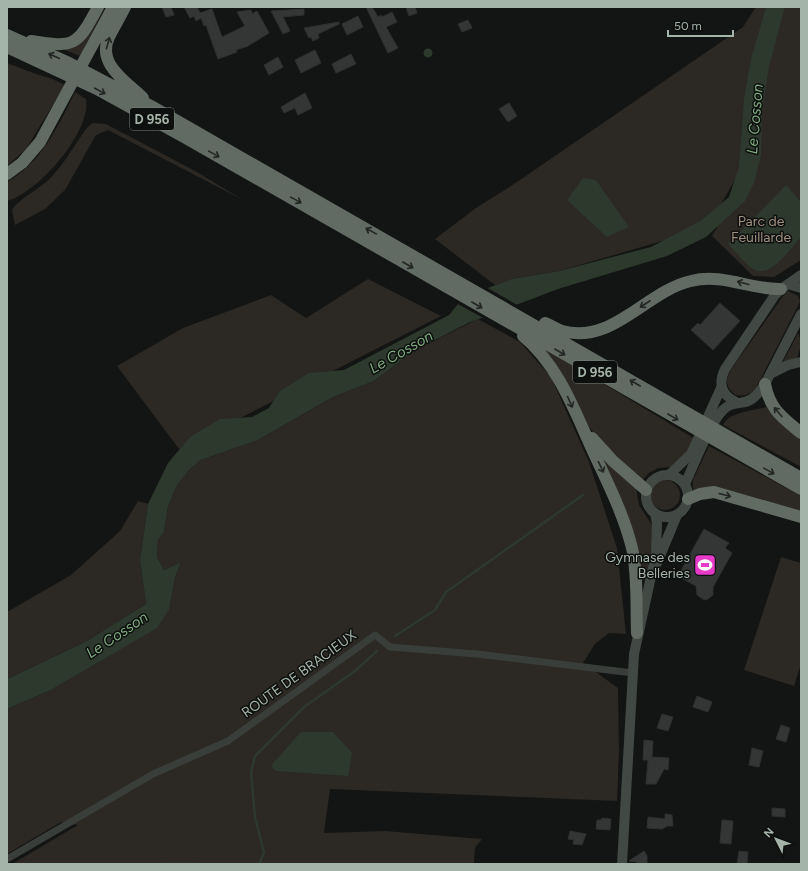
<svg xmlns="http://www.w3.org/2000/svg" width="808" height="871" font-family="Figtree,sans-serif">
	<rect width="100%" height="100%" fill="#131414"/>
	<path fill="#2c2823" d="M104 7H105L80 56 62 49Z
		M756 7H801V260L774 277 753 276 712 236 743 183 754 147 721 204 683 235 559 271 511 279 495 285 435 239 476 208 514 184 743 27Z
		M7 63 36 74 50 78 65 85 26 149 7 166Z
		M75 92 86 99C92 131 38 193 7 201V182C41 163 58 127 75 92Z
		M92 123 106 124 197 172 243 200 108 130 96 135 65 190 45 209 15 225 12 210C20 197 43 188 54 174 66 161 75 144 86 129Z
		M368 279 441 316 179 449 117 366 183 328 271 295 306 318Z
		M788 291 798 296 800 301 797 308 756 388C749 395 745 396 736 395 726 388 725 382 730 371L783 296Z
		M478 319 520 342 551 377 589 462 617 548 626 634 609 633 595 644 583 663 618 688 619 751 617 801 330 789 324 833 385 831 482 839 475 848 474 864H12L78 825 61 822 7 854V709L51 690 157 627 169 610 175 578 181 562 164 570 157 557 158 540 164 532 168 507 176 487 189 470 201 460 258 440 333 397 374 381 414 351Z
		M798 333C803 343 800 349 797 359L783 362Z
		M543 347 695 439 683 458 671 467 658 468 649 473 642 481 596 436 583 419Z
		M767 407 801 437V467L723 425C728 412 755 410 767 407Z
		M709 446 801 496V512L693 492V480Z
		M601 455 636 487 639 505 652 525V549L645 580 639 581Z
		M650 495a15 15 0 1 1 30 0a15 15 0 1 1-30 0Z
		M138 501 148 504 140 560 146 604 85 642 7 679V612L71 575 120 531Z
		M781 557 801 563V664L794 686 744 670Z"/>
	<path fill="#2d392c" d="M766 7H785L769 66 762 112 761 155 754 183 745 201 706 237 667 256 558 289 468 323 414 351 374 381 333 397 258 440 201 460 189 470 176 487 168 507 164 532 158 540 157 557 164 570 181 562 175 578 169 610 157 628 51 690 7 709V679L85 642 146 604 140 560 148 504 168 463 190 437 220 419 252 417 269 408 280 391 309 373 344 370 449 315 458 304 488 288 511 279 559 271 651 247 700 221 729 197 739 167 744 99 751 59Z
		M423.5 53a4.5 4.5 0 1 1 9 0a4.5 4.5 0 1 1-9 0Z
		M583 178 596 180 629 227 607 237 567 200Z
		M786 185 801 202V237C791 248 770 280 753 269 744 263 736 252 728 244Z
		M301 732H333L352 753 348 776 276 771 272 767 273 763Z"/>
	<path fill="#131414" d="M486 287 519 306 485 319 456 303Z"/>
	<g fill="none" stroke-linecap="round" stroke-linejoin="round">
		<path stroke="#2d392c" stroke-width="2.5" d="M395 636 435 610 446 592 583 495
			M165 864H193
			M259 864 264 853 255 817 251 772 255 756 304 707 355 671 377 651"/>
	</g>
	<path fill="#333634" stroke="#2d302f" d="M162 7H171L174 15 166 17Z
		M184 7H197L200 13 212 9 222 37 245 26 237 12 251 10 252 14 257 11 269 33 248 46 236 50 237 52 218 59 206 25 204 26 201 18 196 21 194 16 190 18Z
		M366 7H372L378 17 381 15 382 17 392 12 397 22 386 27 398 48 388 53Z
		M406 7H415L417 13 409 16Z
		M304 9V15L283 17 290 31 283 34 271 11Z
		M358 16 363 27 347 35 342 24Z
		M468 20 472 28 462 32 458 24Z
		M339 22V24L318 34 319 38 313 41 311 37 309 38 304 28Z
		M315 50 321 63 301 73 295 60Z
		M351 54 356 64 336 73 332 64Z
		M278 57 283 67 269 75 264 65Z
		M305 93 312 108 298 115 295 108 284 113 281 107Z
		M509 103 517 116 508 122 499 109Z
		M720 303 740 321 713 350 691 330 698 323 700 325Z
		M704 529 729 543 725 548 732 553 713 587V595L708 599 704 600 697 595 696 586 678 576Z
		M697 696 712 702 708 712 693 707Z
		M662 714 673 717 668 731 657 728Z
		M781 725 790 728 786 742 776 739Z
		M644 740 653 741 652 757 669 758 668 770 664 769 656 784H646L648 760H643Z
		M752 748 763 751 759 767 749 765Z
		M772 808 785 809V817L772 816Z
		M665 814 672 815 673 826H667L662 829 647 828 648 817 665 819Z
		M602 818 611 819 610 830 596 829 597 820H601Z
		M722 820 733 821 731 844 720 843Z
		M570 831 586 834 582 845 573 844 574 840 568 839Z
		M644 851 647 856V864H637V862L629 861Z
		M739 851 748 852 747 864H737Z"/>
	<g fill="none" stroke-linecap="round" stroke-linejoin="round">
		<path stroke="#393e3b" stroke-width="7" d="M7 859 153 774 228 741 375 635 390 647 477 654 633 673"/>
		<path stroke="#424944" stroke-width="10" d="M788 284 801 288
			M770 374 788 365 801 362
			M736 402C721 395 718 383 725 369L775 295 781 289 801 275
			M670 474 691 454 721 388
			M646 496a21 21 0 1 1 42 0a21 21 0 1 1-42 0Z
			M685 484C693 467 710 422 723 410 730 403 736 404 745 402 754 400 760 391 765 384L801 314
			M657 563 677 515
			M622 864 634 654 656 554 657 524 655 513"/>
		<path stroke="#616a63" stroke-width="12" d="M125 7C120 17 114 27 109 37 96 64 127 82 143 98
			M7 35 69 63 151 106 801 478
			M31 41C75 48 77 46 98 7
			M7 47 97 89 184 137 801 489
			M7 174 22 163 40 142 113 7
			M545 323C551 325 556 329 562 331 613 345 646 291 691 281 723 273 751 290 781 289
			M523 336C558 365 574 409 592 449 607 482 623 512 632 548 638 575 636 605 637 633
			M765 384C770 410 782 417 801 433
			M592 438 613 461 646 490
			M688 499 700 494 714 492 801 517"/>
	</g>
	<defs><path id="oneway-shaft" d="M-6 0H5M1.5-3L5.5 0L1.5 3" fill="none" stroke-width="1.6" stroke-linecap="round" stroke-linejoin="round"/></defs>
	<g stroke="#232624">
		<use href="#oneway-shaft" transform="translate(108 43) rotate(-75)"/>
		<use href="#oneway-shaft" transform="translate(54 56) rotate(-156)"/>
		<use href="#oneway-shaft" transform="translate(100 91) rotate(28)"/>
		<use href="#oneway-shaft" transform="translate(214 154) rotate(29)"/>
		<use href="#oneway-shaft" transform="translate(296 200) rotate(29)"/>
		<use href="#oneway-shaft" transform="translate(371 231) rotate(-151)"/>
		<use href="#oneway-shaft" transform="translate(408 265) rotate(30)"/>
		<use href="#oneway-shaft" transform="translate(743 283) rotate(-165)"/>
		<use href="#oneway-shaft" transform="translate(645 304) rotate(147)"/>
		<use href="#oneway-shaft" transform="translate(477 305) rotate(30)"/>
		<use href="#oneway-shaft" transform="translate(560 352) rotate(30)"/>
		<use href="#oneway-shaft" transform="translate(635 383) rotate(-150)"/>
		<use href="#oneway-shaft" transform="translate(570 402) rotate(66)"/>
		<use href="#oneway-shaft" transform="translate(778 412) rotate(-130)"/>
		<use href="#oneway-shaft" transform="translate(673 417) rotate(30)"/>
		<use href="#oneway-shaft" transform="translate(601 467) rotate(64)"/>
		<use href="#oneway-shaft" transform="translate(769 471) rotate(29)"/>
		<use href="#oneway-shaft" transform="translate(725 495) rotate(15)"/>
	</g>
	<defs>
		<g id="stadium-square" transform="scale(1.15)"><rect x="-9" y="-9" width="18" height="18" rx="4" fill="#e63ac8" stroke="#0e0f0f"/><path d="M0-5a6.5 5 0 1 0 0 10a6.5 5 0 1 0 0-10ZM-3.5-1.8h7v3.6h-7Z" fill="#fff"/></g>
	</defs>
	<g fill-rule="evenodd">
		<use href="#stadium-square" x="705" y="565"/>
	</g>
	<g text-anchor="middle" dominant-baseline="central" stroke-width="3" stroke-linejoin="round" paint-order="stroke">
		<g fill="#0e0f0f" stroke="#78827a" stroke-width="1">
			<rect x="130" y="108" width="44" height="22" rx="3"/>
			<rect x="573" y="361" width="44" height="22" rx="3"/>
		</g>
		<g font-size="13" font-weight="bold" fill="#a5b4a8">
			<text x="152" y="119">D 956</text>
			<text x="595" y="372">D 956</text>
		</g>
		<g font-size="14" fill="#9e907d" stroke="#0e0f0f">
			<text x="761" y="221">Parc de<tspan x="761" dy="16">Feuillarde</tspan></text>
		</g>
		<g font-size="14" fill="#a5b4a8" stroke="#0e0f0f" text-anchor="end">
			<text x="690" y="557">Gymnase des<tspan x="690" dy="16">Belleries</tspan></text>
		</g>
		<g font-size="14" fill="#a5b4a8" stroke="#0e0f0f">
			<text transform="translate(299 674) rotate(-36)">ROUTE DE BRACIEUX</text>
		</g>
		<g font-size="15" font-style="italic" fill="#7fad7e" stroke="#0e0f0f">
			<text transform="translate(755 119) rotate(-85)">Le Cosson</text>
			<text transform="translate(401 352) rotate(-30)">Le Cosson</text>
			<text transform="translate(117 635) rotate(-34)">Le Cosson</text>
		</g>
	</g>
	<rect width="808" height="871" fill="none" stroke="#a5b4a8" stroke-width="16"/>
	<g transform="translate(776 839) rotate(312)" stroke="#0e0f0f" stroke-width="3" paint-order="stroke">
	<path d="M0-3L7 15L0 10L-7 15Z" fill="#a5b4a8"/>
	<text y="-6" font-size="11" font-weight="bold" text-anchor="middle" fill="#a5b4a8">N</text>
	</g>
	<path d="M668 30v6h65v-6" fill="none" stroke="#a5b4a8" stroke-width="2"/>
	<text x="674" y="30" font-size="12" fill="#a5b4a8" stroke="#0e0f0f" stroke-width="3" paint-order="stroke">50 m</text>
</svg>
